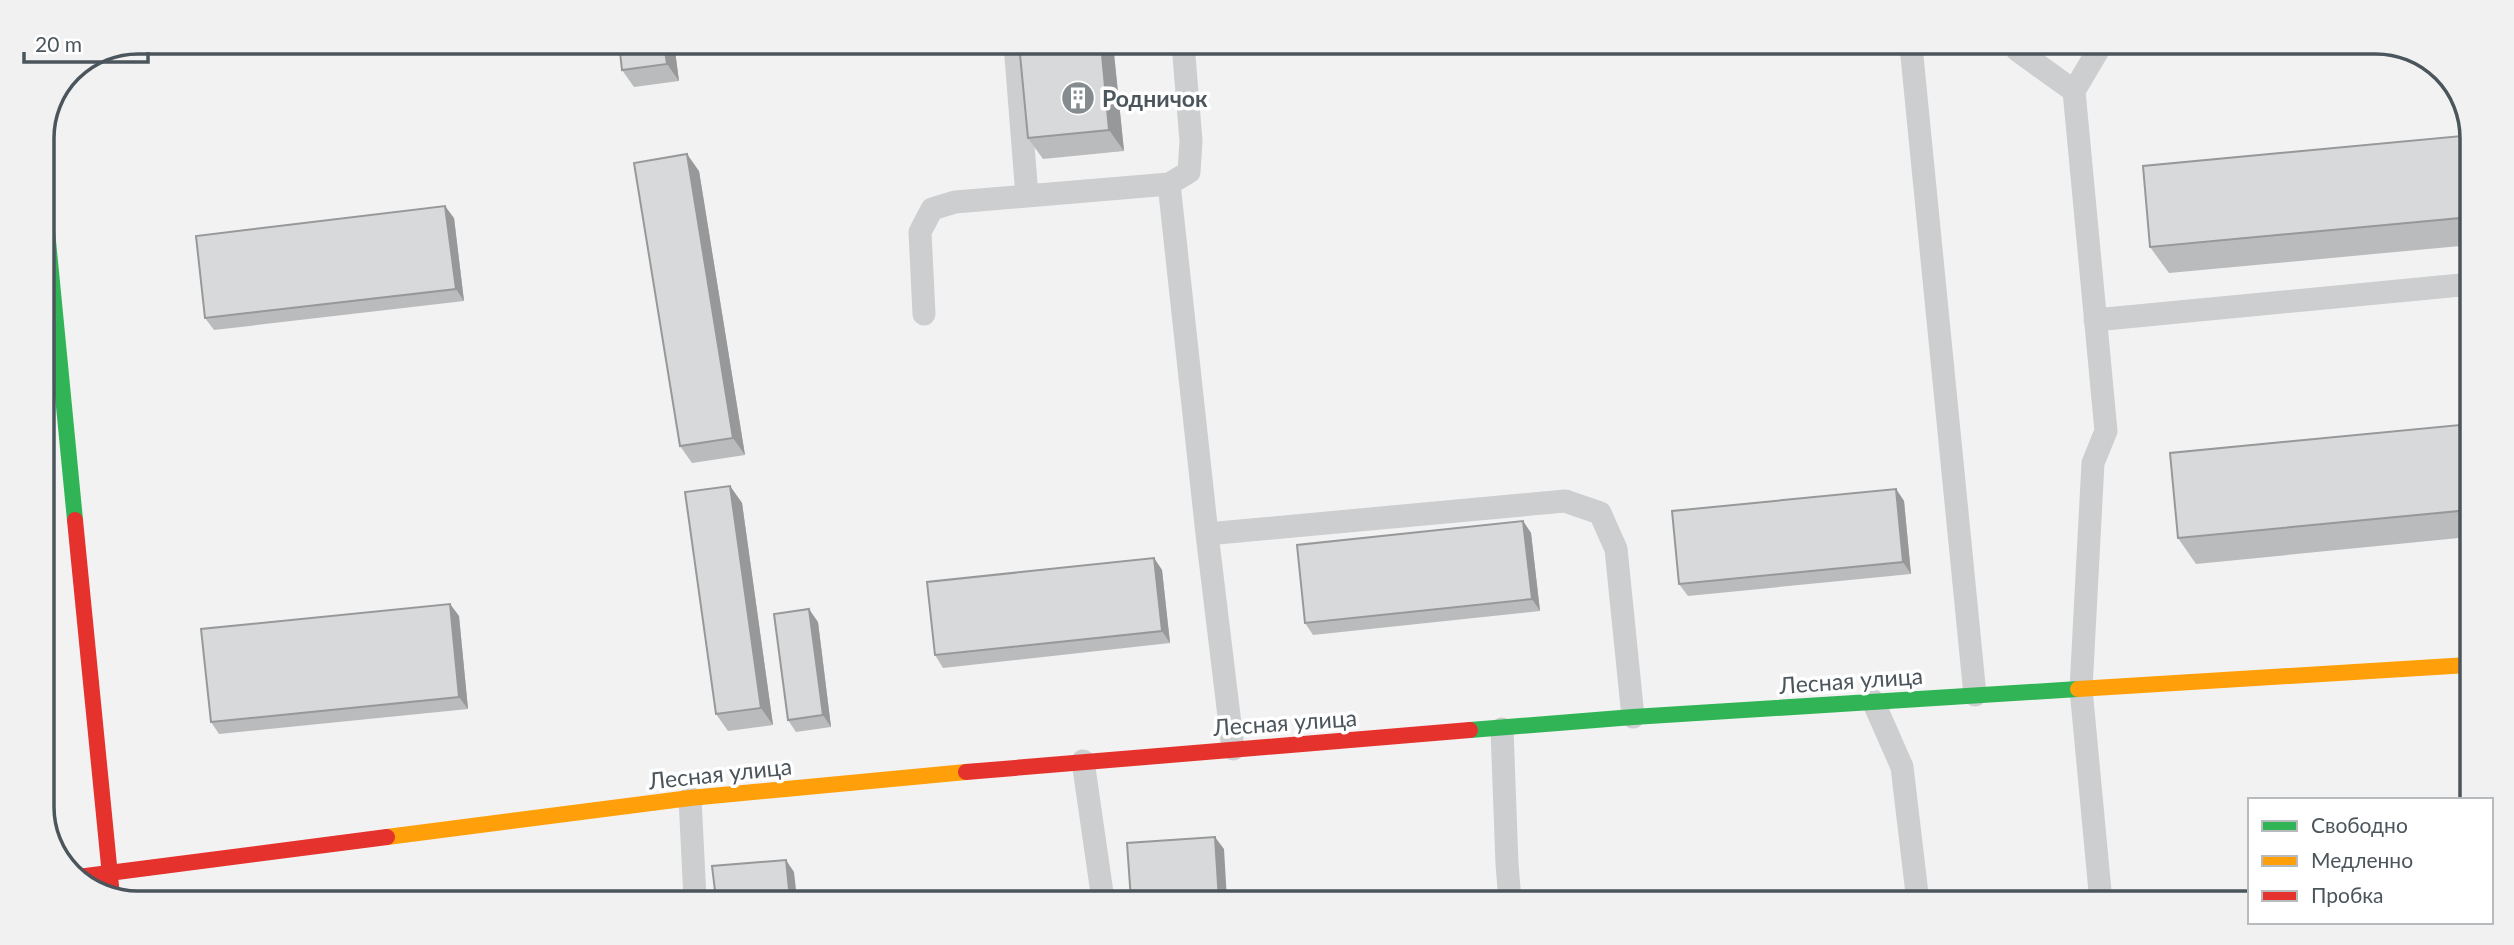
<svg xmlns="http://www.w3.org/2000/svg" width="2514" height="945" font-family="Lato,sans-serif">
	<rect width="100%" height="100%" fill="#f2f2f2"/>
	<path fill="#daeee0" d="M42 654 54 766 42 768Z"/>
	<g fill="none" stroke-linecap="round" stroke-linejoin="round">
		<path stroke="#ccced0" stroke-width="23" d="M1015 44 1027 196
			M1183 44 1191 141 1189 172 1169 184 1207 534
			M1911 46 1975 695
			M2017 46V50L2074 91 2106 431 2093 463 2081 689 2101 902
			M2074 91 2100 47
			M924 314 920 232 932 209 955 202 1169 184
			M2095 320 2471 284
			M1873 701 1902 767 1918 902
			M1502 729 1507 864 1510 901
			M1233 749 1207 534 1565 501 1600 513 1616 549 1633 717
			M1083 761 1103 900
			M690 798 695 899"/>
		<path stroke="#30b455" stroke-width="16" d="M42 179 75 520
			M1470 730 1633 717 2078 689"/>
		<path stroke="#ff9f0a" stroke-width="16" d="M2078 689 2468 665
			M387 837 690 798 966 772"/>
		<path stroke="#e5322d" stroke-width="16" d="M75 520 112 896
			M966 772 1470 730
			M78 877 387 837"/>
	</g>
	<path fill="#babbbc" d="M674 43 679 81 634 87 622 70Z
		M1019 44H1113L1124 151 1043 159 1028 138Z
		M2472 135 2471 245 2169 273 2150 247Z
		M699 171 745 455 692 463 680 446Z
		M454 218 464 301 214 330 205 318Z
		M2470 424 2469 537 2196 564 2178 538Z
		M730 486 742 503 773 725 728 731 716 714Z
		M1896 489 1904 501 1911 574 1688 596 1679 584Z
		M1523 521 1531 533 1540 611 1313 635 1305 623Z
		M1154 558 1162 570 1170 643 943 668 935 655Z
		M450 604 459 616 468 709 219 734 211 722Z
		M818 622 831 727 796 732 788 720Z"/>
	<path fill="#979899" d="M664 43H674L679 81 667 64Z
		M1101 44H1113L1124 151 1109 130Z
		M687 154 699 171 745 455 733 438Z
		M445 206 454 218 464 301 456 289Z
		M730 486 742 503 773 725 761 708Z
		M1896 489 1904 501 1911 574 1903 562Z
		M1523 521 1531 533 1540 611 1532 599Z
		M1154 558 1162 570 1170 643 1162 631Z
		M450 604 459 616 468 709 459 697Z
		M809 609 818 622 831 727 823 715Z
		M1215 837 1224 849 1227 900H1219Z
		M786 860 794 872 797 899H790Z"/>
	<path fill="#d8d9db" stroke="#979899" stroke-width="2" d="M619 43H664L667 64 622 70Z
		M1019 44H1101L1109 130 1028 138Z
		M2472 135 2471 217 2150 247 2143 166Z
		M687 154 733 438 680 446 634 163Z
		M445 206 456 289 205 318 196 236Z
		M2470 424 2469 510 2178 538 2170 453Z
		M730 486 761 708 716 714 685 492Z
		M1896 489 1903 562 1679 584 1672 511Z
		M1523 521 1532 599 1305 623 1297 545Z
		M1154 558 1162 631 935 655 927 582Z
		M450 604 459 697 211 722 201 629Z
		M809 609 823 715 788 720 774 614Z
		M1215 837 1219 900H1131L1127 843Z
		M786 860 790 899H716L712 866Z"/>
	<defs>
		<g id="building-disc" transform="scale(1.75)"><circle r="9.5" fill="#858c90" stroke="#fff"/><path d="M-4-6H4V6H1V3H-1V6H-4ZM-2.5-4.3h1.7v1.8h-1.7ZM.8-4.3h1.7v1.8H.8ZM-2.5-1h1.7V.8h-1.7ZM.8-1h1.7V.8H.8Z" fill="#fff"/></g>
	</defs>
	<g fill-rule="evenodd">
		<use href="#building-disc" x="1078" y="98"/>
	</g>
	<g text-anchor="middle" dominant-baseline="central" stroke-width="7" stroke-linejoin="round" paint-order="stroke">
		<g font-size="23" font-weight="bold" fill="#4b555c" stroke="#fff" text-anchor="start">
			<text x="1102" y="98">Родничок</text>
		</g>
		<g font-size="23" fill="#4b555c" stroke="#fff">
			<text transform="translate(1851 680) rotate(-4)">Лесная улица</text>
			<text transform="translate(1285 722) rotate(-4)">Лесная улица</text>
			<text transform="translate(720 773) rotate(-6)">Лесная улица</text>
		</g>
	</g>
	<path d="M0 0H2514V945H0ZM138 54H2376A84 84 0 0 1 2460 138V807A84 84 0 0 1 2376 891H138A84 84 0 0 1 54 807V138A84 84 0 0 1 138 54Z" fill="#f1f1f2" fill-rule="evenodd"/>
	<path fill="none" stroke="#4b555c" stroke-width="3.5" d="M138 54H2376A84 84 0 0 1 2460 138V807A84 84 0 0 1 2376 891H138A84 84 0 0 1 54 807V138A84 84 0 0 1 138 54Z"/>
	<rect x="2248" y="798" width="245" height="126" fill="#ffffff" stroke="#b7bbbe" stroke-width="2"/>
	<rect x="2262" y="821" width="35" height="10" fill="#30b455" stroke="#b7bbbe" stroke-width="2"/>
	<text x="2311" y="833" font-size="21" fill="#4b555c">Свободно</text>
	<rect x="2262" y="856" width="35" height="10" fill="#ff9f0a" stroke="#b7bbbe" stroke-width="2"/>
	<text x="2311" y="868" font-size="21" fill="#4b555c">Медленно</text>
	<rect x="2262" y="891" width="35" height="10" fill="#e5322d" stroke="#b7bbbe" stroke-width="2"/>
	<text x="2311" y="903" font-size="21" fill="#4b555c">Пробка</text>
	<path d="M24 52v10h124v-10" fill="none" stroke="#4b555c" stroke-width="3.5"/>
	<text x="35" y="52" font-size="21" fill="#4b555c" stroke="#ffffff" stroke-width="5" paint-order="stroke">20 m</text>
</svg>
